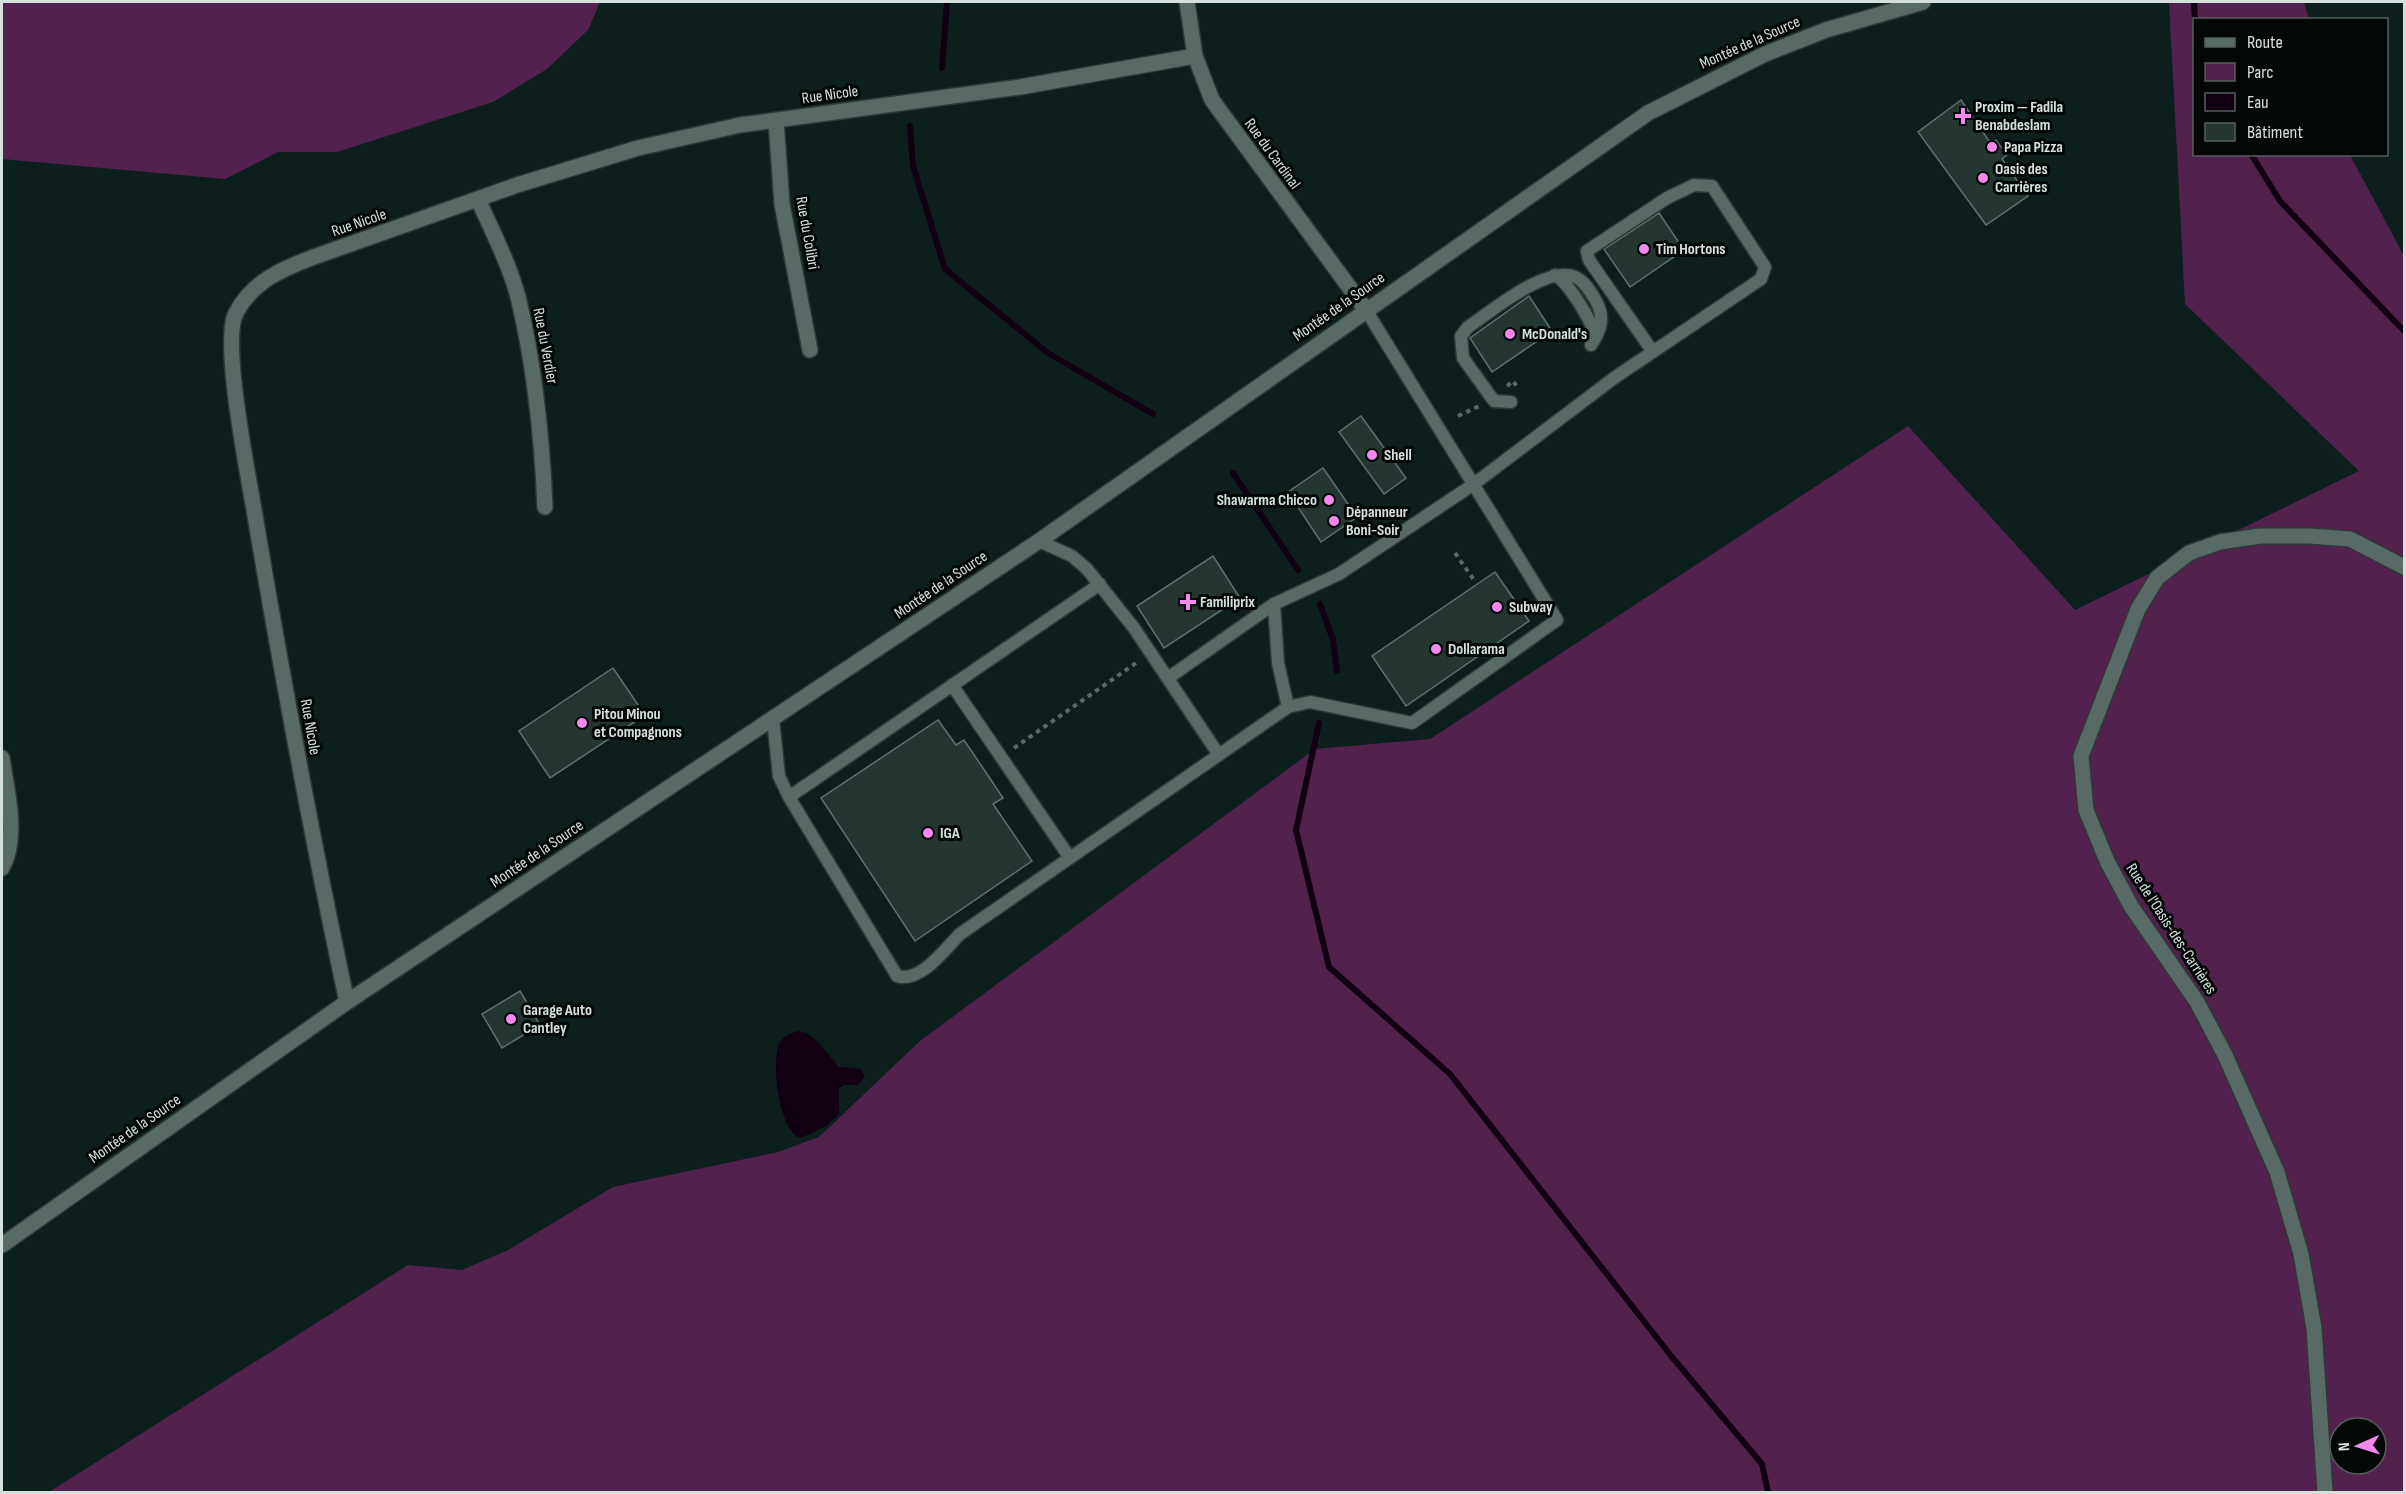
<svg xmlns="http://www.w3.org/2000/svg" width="2406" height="1494" font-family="'Sofia Sans Condensed',sans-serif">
	<rect width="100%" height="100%" fill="#0d1f1c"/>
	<path fill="#52214e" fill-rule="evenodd" d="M2 2H600L588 30 547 69 493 102 337 152H278L225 179 2 159Z
		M2169 2H2304L2309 19 2194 20V154L2350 155 2404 256V1492H49L408 1265 462 1270 508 1250 613 1187 778 1152 819 1137 920 1041 1315 749 1430 739 1908 426 2075 610 2359 471 2185 304ZM2340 1428H2376V1464H2340Z"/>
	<path fill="#120012" d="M797 1031C815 1032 828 1055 839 1067L861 1069 865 1076 858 1085H844L839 1089V1114L826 1126 801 1138C779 1132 771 1063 779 1044 783 1037 790 1034 797 1031Z"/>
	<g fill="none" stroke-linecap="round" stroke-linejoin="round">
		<path stroke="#120012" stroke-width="6" d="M2194 2 2195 20
			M942 68 947 2
			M910 126 913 166 945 269 1048 353 1153 414
			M2251 154 2280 201 2404 331
			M1233 473 1298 570
			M1320 604 1333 640 1337 671
			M1319 723 1296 830 1329 967 1450 1074 1672 1357 1762 1464 1768 1492"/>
	</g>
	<path fill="#243632" stroke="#5d716d" stroke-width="1.5" d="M1961 100 1991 144 1996 140 2007 155 2002 159 2028 196 1986 225 1918 132Z
		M1659 213 1684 250 1630 287 1604 249Z
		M1529 296 1552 331 1492 372 1470 338Z
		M1361 416 1406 478 1384 494 1339 432Z
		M1323 468 1357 517 1321 542 1288 492Z
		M1213 556 1240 598 1164 648 1137 606Z
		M1495 572 1529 621 1406 706 1372 656Z
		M613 668 645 715 550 778 519 731Z
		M938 720 956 745 964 740 983 768 1003 798 993 804 1032 861 915 941 821 798Z
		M520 991 540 1025 502 1048 482 1014Z"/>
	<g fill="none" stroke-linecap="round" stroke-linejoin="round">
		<g stroke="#2f3836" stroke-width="15">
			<path id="service" d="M1555 275C1569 283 1591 320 1596 337
				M1511 402 1494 401 1463 358 1461 336 1468 327C1492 311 1550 262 1577 278 1585 282 1590 291 1595 299 1605 316 1602 329 1591 345
				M1039 541 1072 556 1087 569 1134 628 1219 755
				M1274 604 1278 663 1288 707
				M1168 678 1274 604 1339 574 1474 484 1614 378 1761 279 1765 267 1712 186 1694 185 1667 198 1587 251 1589 260 1653 352
				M952 685 1070 858
				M773 719 779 776 789 797 897 976C921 983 945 949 960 934L1288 707 1310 702 1412 723 1557 620 1366 310
				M789 797 1100 584"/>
		</g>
		<g stroke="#2f3836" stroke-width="18">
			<path id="minor" d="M1187 2 1195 56 1212 100 1366 310
				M776 121 782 204 810 350
				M478 199C492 231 509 263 518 297 535 367 542 436 545 507
				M2 758C7 792 19 837 2 868
				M347 1002C312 839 282 675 254 510 248 473 221 341 236 313 252 282 282 269 311 258L517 185 638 148 740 125 1020 87 1195 56
				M2325 1492 2314 1328 2301 1254 2277 1172 2225 1055 2197 1002 2131 906 2107 861 2086 810 2081 756 2138 609 2157 578 2189 553 2220 542 2260 536H2310L2350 539 2404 567"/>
		</g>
		<g stroke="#2f3836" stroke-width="18">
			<path id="secondary" d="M2 1245 347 1002 1039 541 1648 113 1765 54 1826 30 1923 2"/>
		</g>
		<path stroke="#596966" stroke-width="4" stroke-dasharray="4.5 4.5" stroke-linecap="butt" d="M1507 386 1513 381 1518 388
			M1458 416 1479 406
			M1455 553 1474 580
			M1014 748 1139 661"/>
		<use href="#service" stroke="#576a66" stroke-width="12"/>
		<use href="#minor" stroke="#576a66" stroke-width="15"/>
		<use href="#secondary" stroke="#576a66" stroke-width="15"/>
	</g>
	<g fill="#f688ed" stroke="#030706" stroke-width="2">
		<path d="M1960 107h6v6h6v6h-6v6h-6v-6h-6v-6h6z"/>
		<circle cx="1992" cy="147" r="6"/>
		<circle cx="1983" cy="178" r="6"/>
		<circle cx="1644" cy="249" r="6"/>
		<circle cx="1510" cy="334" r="6"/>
		<circle cx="1372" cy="455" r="6"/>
		<circle cx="1329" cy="500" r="6"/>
		<circle cx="1334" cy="521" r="6"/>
		<path d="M1185 593h6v6h6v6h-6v6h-6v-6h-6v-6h6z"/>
		<circle cx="1497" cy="607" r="6"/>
		<circle cx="1436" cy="649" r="6"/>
		<circle cx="582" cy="723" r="6"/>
		<circle cx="928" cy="833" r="6"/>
		<circle cx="511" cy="1019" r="6"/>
	</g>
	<g text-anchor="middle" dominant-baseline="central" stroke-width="6" stroke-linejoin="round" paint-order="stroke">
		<g font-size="16" fill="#d5e0dd" stroke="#030706">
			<text transform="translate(1750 43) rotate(-24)">Montée de la Source</text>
			<text transform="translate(830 95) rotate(-8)">Rue Nicole</text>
			<text transform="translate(1272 154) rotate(54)">Rue du Cardinal</text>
			<text transform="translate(359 223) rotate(-19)">Rue Nicole</text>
			<text transform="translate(807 233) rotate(80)">Rue du Colibri</text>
			<text transform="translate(1339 307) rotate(-35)">Montée de la Source</text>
			<text transform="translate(545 346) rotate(79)">Rue du Verdier</text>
			<text transform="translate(941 585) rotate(-34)">Montée de la Source</text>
			<text transform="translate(310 727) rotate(80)">Rue Nicole</text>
			<text transform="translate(537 854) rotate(-34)">Montée de la Source</text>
			<text transform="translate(2171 929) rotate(57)">Rue de l'Oasis-des-Carrières</text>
			<text transform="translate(135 1129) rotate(-35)">Montée de la Source</text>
		</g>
		<g font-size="16" font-weight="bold" fill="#d5e0dd" stroke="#030706" text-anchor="start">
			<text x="1975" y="107">Proxim — Fadila<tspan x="1975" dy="18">Benabdeslam</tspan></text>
			<text x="2004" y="147">Papa Pizza</text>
			<text x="1995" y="169">Oasis des<tspan x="1995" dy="18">Carrières</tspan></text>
			<text x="1656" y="249">Tim Hortons</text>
			<text x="1522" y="334">McDonald's</text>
			<text x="1384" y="455">Shell</text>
			<text x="1317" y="500" text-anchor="end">Shawarma Chicco</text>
			<text x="1346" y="512">Dépanneur<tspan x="1346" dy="18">Boni-Soir</tspan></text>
			<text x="1200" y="602">Familiprix</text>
			<text x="1509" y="607">Subway</text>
			<text x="1448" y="649">Dollarama</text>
			<text x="594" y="714">Pitou Minou<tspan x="594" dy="18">et Compagnons</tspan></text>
			<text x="940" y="833">IGA</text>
			<text x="523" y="1010">Garage Auto<tspan x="523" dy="18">Cantley</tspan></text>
		</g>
	</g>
	<rect width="2406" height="1494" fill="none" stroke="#d5e0dd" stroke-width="6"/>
	<rect x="2193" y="18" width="195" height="138" fill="#030706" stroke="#575e5c" stroke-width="1.5"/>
	<rect x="2205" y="38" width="30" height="9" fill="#576a66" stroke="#575e5c" stroke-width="1.5"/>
	<text x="2247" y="48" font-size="18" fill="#d5e0dd">Route</text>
	<rect x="2205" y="63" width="30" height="18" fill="#52214e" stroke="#575e5c" stroke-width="1.5"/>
	<text x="2247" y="78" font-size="18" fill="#d5e0dd">Parc</text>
	<rect x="2205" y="93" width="30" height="18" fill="#120012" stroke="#575e5c" stroke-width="1.5"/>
	<text x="2247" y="108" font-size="18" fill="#d5e0dd">Eau</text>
	<rect x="2205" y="123" width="30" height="18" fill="#243632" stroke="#575e5c" stroke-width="1.5"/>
	<text x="2247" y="138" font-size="18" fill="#d5e0dd">Bâtiment</text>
	<g transform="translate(2358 1446) rotate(267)"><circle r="28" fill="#030706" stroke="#575e5c" stroke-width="1.5"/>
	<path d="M0-4.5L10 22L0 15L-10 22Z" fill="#f688ed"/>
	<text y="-9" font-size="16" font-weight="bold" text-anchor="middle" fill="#d5e0dd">N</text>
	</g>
</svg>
